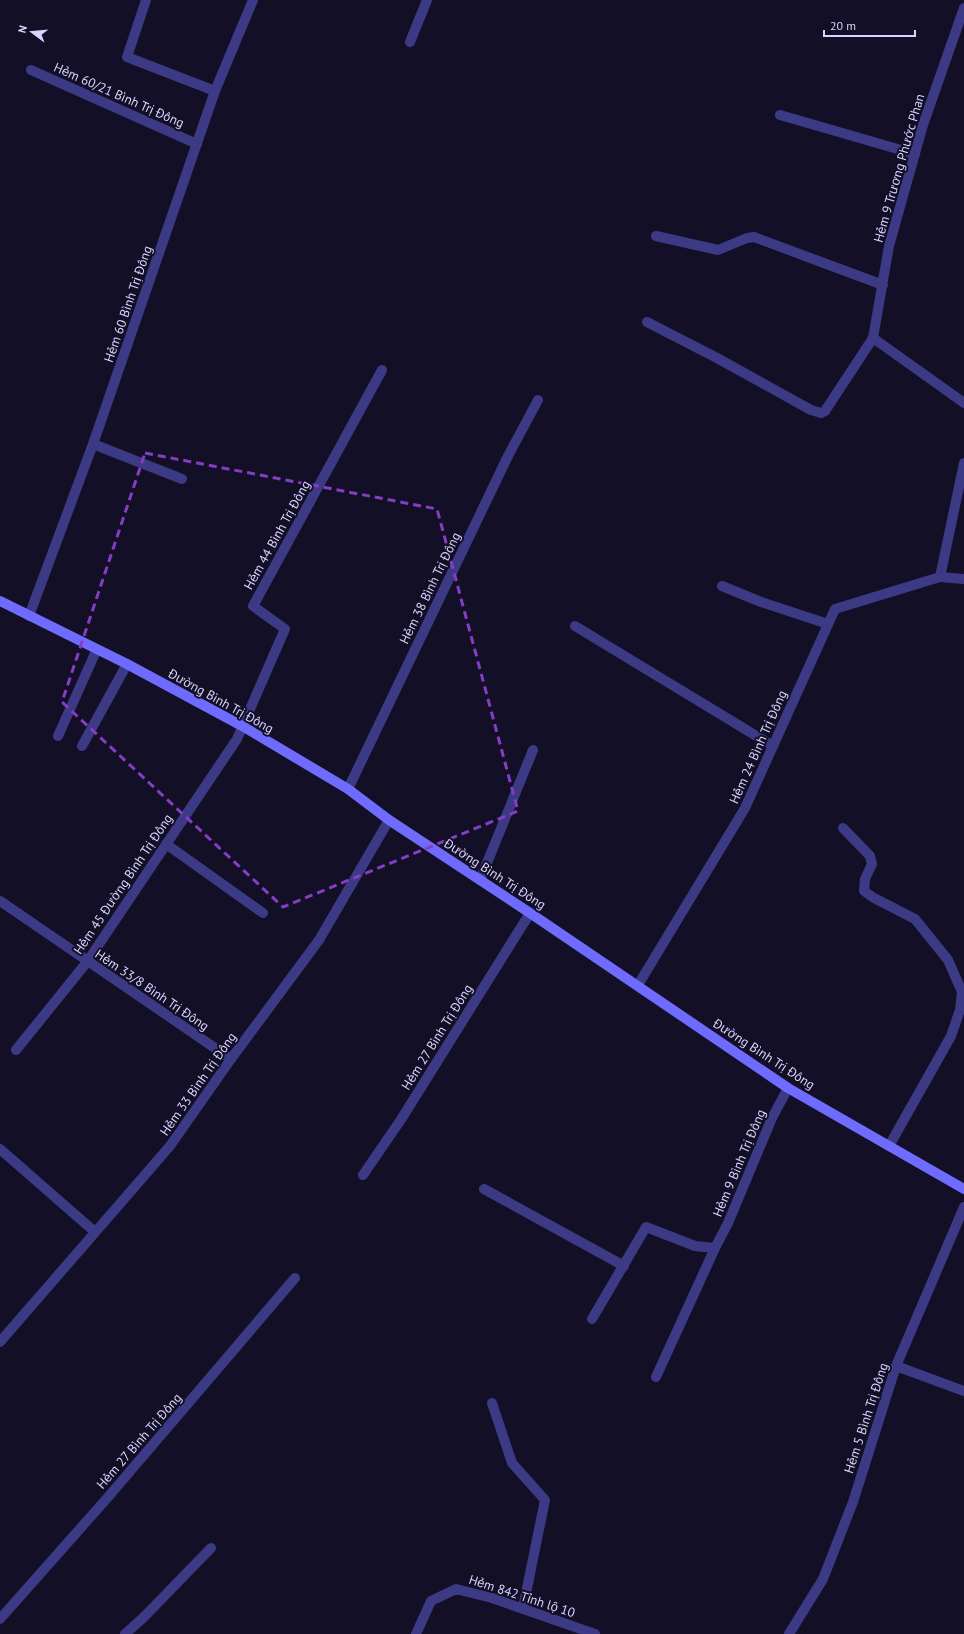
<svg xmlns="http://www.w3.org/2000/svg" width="964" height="1634" font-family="'PT Sans',sans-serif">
	<rect width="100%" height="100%" fill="#130f26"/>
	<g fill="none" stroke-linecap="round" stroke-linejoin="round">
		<path stroke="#3d3a85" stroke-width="10" d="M146 0 127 57 215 91 253 0
			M31 70 197 144
			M780 115 915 154
			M873 338 964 403
			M93 444 182 479
			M964 463 940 577 964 579
			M722 586 761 602 828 624
			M575 626 773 746
			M58 736 97 649
			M82 746 127 664
			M348 789 508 456 538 400
			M843 828 870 856 872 864 865 879 864 891 874 898 915 919 948 960 962 992 960 1010 951 1036 889 1146
			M166 844 263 913
			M0 901 231 1059
			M16 1050 87 962 237 739 285 629 253 606 382 370
			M363 1175 402 1118 530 913
			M484 1189 624 1266
			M592 1319 646 1227 695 1246 715 1248
			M896 1366 964 1391
			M656 1377 715 1248 728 1223 772 1118 788 1088
			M0 1619 109 1496 295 1278
			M125 1634 143 1618 211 1548
			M416 1634 431 1601 456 1589 492 1598 595 1634
			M789 1634 823 1579 853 1502 896 1366 964 1207"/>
		<path stroke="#3d3a85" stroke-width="10" d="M410 42 427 0
			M656 236 718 250 747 238 754 237 883 285
			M647 322 717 358 811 410 821 413 825 411 873 338 889 246 923 125 964 8
			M29 616 93 444 215 91
			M480 880 533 750
			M638 985 745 808 835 609 940 577
			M0 1149 95 1232
			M0 1342 170 1146 231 1059 319 940 389 820
			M492 1403 512 1463 545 1500 523 1608"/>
		<path stroke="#6f6bff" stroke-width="10" d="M0 601 127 664 244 727 348 789 389 820 530 913 788 1088 964 1189"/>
	</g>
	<path fill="none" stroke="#843dc5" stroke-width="3" stroke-dasharray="8 5" stroke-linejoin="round" d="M145 453 437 509 518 811 283 907 62 702Z"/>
	<g text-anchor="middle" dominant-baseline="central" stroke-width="4" stroke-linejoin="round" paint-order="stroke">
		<g font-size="13" fill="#d9d4ff" stroke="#130f26">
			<text transform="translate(119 95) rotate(24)">Hẻm 60/21 Bình Trị Đông</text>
			<text transform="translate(899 168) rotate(-74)">Hẻm 9 Trương Phước Phan</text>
			<text transform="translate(128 304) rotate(-71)">Hẻm 60 Bình Trị Đông</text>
			<text transform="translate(277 535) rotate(-61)">Hẻm 44 Bình Trị Đông</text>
			<text transform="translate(430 588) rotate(-64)">Hẻm 38 Bình Trị Đông</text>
			<text transform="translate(221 701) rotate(29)">Đường Bình Trị Đông</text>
			<text transform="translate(758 747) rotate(-66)">Hẻm 24 Bình Trị Đông</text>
			<text transform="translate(495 874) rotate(33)">Đường Bình Trị Đông</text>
			<text transform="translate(123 884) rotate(-56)">Hẻm 45 Đường Bình Trị Đông</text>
			<text transform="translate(152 990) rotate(34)">Hẻm 33/8 Bình Trị Đông</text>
			<text transform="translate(437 1037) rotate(-58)">Hẻm 27 Bình Trị Đông</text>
			<text transform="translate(764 1054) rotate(33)">Đường Bình Trị Đông</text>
			<text transform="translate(198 1084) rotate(-55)">Hẻm 33 Bình Trị Đông</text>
			<text transform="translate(739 1163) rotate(-67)">Hẻm 9 Bình Trị Đông</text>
			<text transform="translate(866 1418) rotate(-72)">Hẻm 5 Bình Trị Đông</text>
			<text transform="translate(139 1441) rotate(-49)">Hẻm 27 Bình Trị Đông</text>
			<text transform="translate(522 1596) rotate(18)">Hẻm 842 Tỉnh lộ 10</text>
		</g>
	</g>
	<g transform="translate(32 32) rotate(286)" stroke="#130f26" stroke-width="3" paint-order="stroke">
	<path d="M0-3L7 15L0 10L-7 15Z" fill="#d9d4ff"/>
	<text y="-6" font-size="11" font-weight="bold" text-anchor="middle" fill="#d9d4ff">N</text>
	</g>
	<path d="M824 30v6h91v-6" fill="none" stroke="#d9d4ff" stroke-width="2"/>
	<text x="830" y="30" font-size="12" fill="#d9d4ff" stroke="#130f26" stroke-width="3" paint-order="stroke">20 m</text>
</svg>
